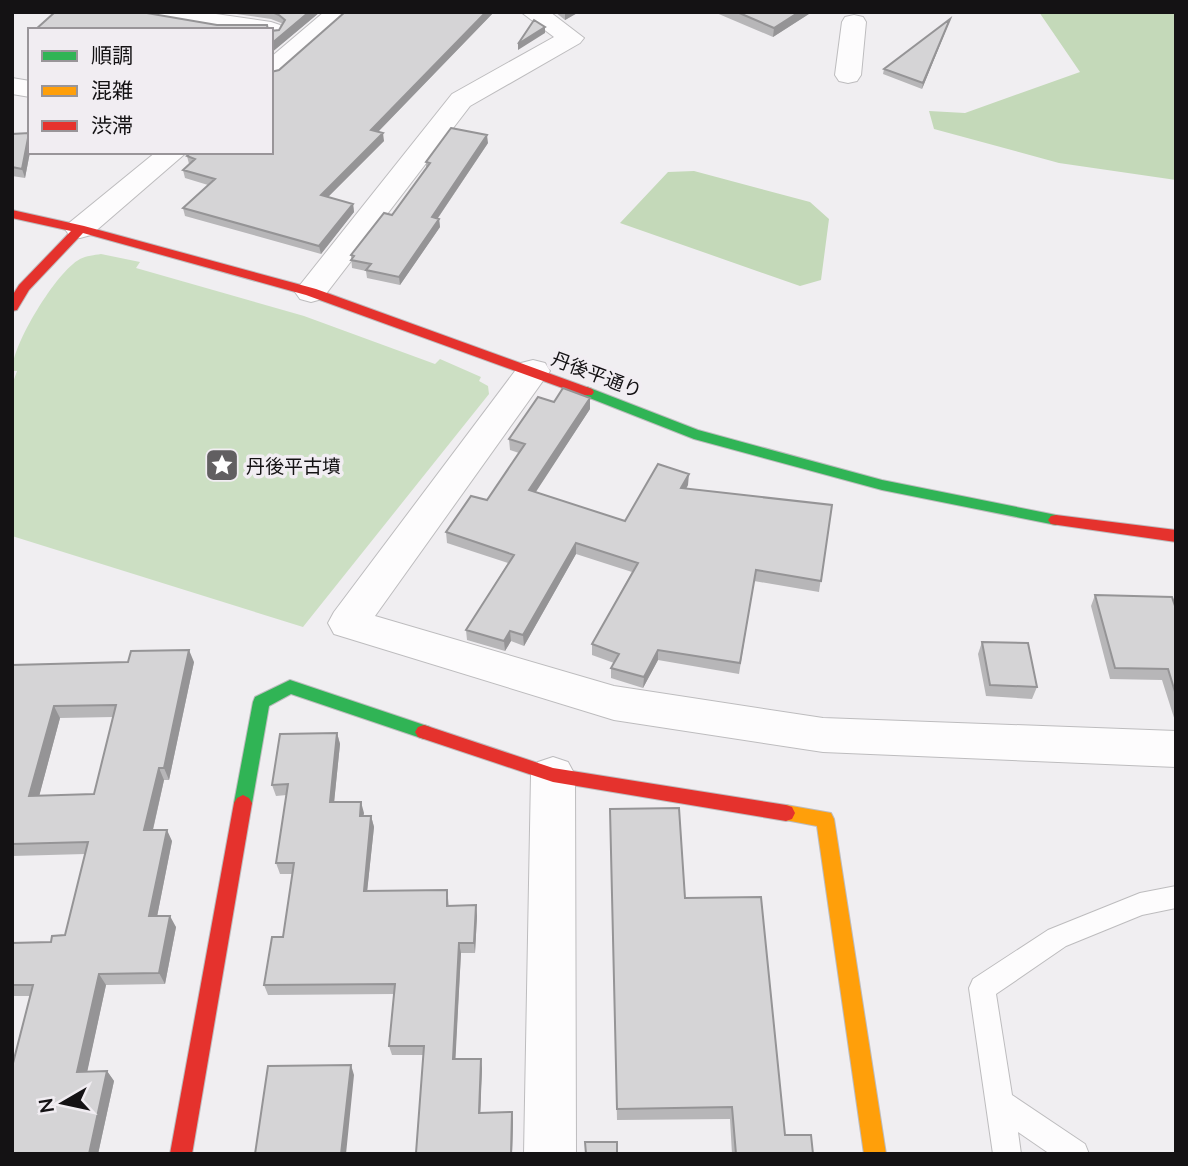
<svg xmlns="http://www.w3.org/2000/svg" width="1188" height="1166" font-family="Lato,'Noto Sans JP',sans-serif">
	<rect width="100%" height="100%" fill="#f0eef1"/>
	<path fill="#ccdfc3" d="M101 254 140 262 136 268 304 316 435 364 440 359 481 377 479 381 488 386 489 394 303 627 12 536V385L17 371H12C12 345 56 272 80 259 86 256 95 255 101 254Z"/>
	<path fill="#c4d9b9" d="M1039 12H1176V180L1059 163 934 129 929 111 965 113 1080 72Z
		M694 171 810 202 829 219 821 280 800 286 620 223 668 172Z"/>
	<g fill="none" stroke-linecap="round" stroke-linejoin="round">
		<g stroke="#bdbcbe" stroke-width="2">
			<path id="lane" d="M1176 886V908L1142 915 1066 946 996 994 1012 1095 1085 1144 1089 1154H1050L1018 1132 1021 1154H993L969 988 973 979 1048 930 1140 893Z"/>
		</g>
		<g stroke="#bdbcbe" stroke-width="2">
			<path id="street" d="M138 12H202L271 22 280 25 284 30 280 35 271 37V30H219L150 19 141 17Z
				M324 12H351L280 76 271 78V57Z
				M521 12H550L584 38 580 43 470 106 322 299 311 302 300 299 295 292 300 285 452 94 554 37Z
				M854 15 863 17 866 22 861 75 857 81 848 83 839 81 835 75 842 22 845 17Z
				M12 78 30 81V97L12 94Z
				M156 152H187L91 235 80 238 69 235 65 229 69 223Z
				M533 360 545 363 550 371 375 616 614 686 823 718 1176 731V767L823 752 614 720 334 634 328 623 334 612 521 363Z
				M553 757 568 762 575 775 576 1154H524L531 775 538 762Z"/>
		</g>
		<g stroke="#bdbcbe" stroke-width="2">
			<path id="fast" d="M587 387 698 430 882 480 1056 515 1064 520 1056 525 882 490 694 439 582 395 580 392 582 389Z
				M290 680 430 727 433 732 430 737 424 739 291 694 269 706 252 803 249 808 243 811 237 808 234 803 253 702 255 697Z"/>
		</g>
		<g stroke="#bdbcbe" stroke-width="2">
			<path id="slow" d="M786 805 831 813 834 819 886 1154H864L817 826 780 819 777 813 780 807Z"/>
		</g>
		<g stroke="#bdbcbe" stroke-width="2">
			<path id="jam" d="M12 210 84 226 316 289 592 389 594 392 592 395H582L306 295 83 233 29 290 17 310 12 311V296L19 285 71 231 12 218Z
				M1056 515 1176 530V542L1051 524 1048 520 1051 516Z
				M424 725 553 768 786 805 792 807 795 813 792 819 786 821 553 782 418 737 415 732 418 727Z
				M243 795 249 798 252 803 192 1154H170L234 803 237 798Z"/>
		</g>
		<use href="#lane" fill="#fdfcfd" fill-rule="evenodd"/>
		<use href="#street" fill="#fdfcfd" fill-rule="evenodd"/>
		<use href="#fast" fill="#30b455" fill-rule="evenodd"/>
		<use href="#slow" fill="#ff9f0a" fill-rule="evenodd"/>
		<use href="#jam" fill="#e5322d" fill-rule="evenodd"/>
	</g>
	<path fill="#b7b6b8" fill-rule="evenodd" d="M222 12H320L271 53V31L279 30 282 24 281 23 271 19Z
		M345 12H494L378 132 384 141 328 197 353 204 354 212 321 254 185 216 183 208 208 185 185 178 183 170 189 164 187 156 271 152 279 70Z
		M555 12H579L565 20Z
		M714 12H812L773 37Z
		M950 19 948 25 922 89 883 74 884 69Z
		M29 133 30 152 25 178 12 176V134Z
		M488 143 438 218 439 219 440 227 400 285 367 278 366 271 352 268 351 255 392 215 426 168V162Z
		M554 402 590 409 535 492 625 521 688 485 686 489 832 505 819 592 754 581 739 674 658 660 643 688 611 678V668L614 663 592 655V644L632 572 576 554 524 646 511 641 505 651 467 640 466 630 508 563 447 543 446 532 487 500 519 453 510 450 509 439Z
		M1095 595 1176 609V724L1162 680 1110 679 1091 606Z
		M982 642 1037 687 1032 699 986 696 978 654Z
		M194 662 169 780H164L153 830 172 841 157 916 176 927 165 984 106 985 87 1071H107L114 1081 98 1154 30 996H12V943L51 942 65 935 85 854 12 856V665ZM113 717 94 794 39 796 60 718Z
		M337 733 340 744 334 802H361L363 816H371L374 827 367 891 447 890 449 906 476 905 477 916 475 953H461L455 1059 482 1068 480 1113 512 1112 513 1121 512 1154H416L423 1055H392L389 1046 394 994 268 995 264 985 283 937 292 874H280L276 863 287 795 276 796 272 785Z
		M610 809 685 898 785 1135 813 1154H732L730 1119 617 1120Z"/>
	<path fill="#959496" d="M309 12H320L271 53V44Z
		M486 12H494L372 138 371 130Z
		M565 12H579L565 20Z
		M799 12H812L773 37 774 28Z
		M950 19 948 25 922 89 923 83Z
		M545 27V33L518 50V44Z
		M29 133 30 152 25 178 22 169Z
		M383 133 384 141 322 203 321 195Z
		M487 135 488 143 433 225 432 217Z
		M353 204 354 212 321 254 319 246Z
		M439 219 440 227 400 285 399 277Z
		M590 398V409L530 501 529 490Z
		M689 474 688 485 680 499 681 488Z
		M576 543V554L524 646 523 635Z
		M510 631 511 641 505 651 504 641Z
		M189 650 194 662 169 780 164 768Z
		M658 650V660L643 688 644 677Z
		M54 706 60 718 36 808 29 796Z
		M337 733 340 744 333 813 330 802Z
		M159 768 164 780 150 842 144 830Z
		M361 802 364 813 362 827 360 816Z
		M371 816 374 827 366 902 364 891Z
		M167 830 172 841 155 927 149 916Z
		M476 905 477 916 475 953 474 943Z
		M170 916 176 927 165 984 159 973Z
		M459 943 461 953 455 1068 453 1059Z
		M99 974 106 985 85 1082 77 1072Z
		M481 1059 482 1068 480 1121 479 1113Z
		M351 1065 354 1075 346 1154H341Z
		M107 1071 114 1081 98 1154H89Z
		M512 1112 513 1121 512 1154H511Z"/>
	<path fill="#d5d4d6" stroke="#959496" stroke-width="2" fill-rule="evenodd" d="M55 12H141L217 25H267L268 30H35Z
		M272 12H309L271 44V31L279 30 285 20 279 15Z
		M345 12H486L371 130 383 133 321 195 353 204 319 246 183 208 215 179 183 170 195 159 187 156 192 152H271V72L279 70Z
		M737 12H799L774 28Z
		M950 19 923 83 884 69Z
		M534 20 545 27 518 44Z
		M451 128 487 135 432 217 439 219 399 277 366 270 371 264 351 260 354 256 351 255 384 213 392 215 430 163 426 162Z
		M29 133 22 169 12 167V134Z
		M563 388 590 398 529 490 625 521 658 464 689 474 681 488 832 505 821 581 756 570 740 663 658 650 644 677 611 668 619 654 592 644 638 563 576 543 523 635 510 631 504 641 466 630 514 555 446 532 471 496 487 500 525 444 509 439 538 397 554 402Z
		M1095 595 1172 597 1176 609V695L1168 669 1115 668Z
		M982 642 1028 643 1037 687 990 685Z
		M189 650 164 768H159L144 830H167L149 916H170L159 973 99 974 77 1072 107 1071 89 1154H12V1067L33 985H12V943L51 942 52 936 65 935 88 842 12 844V665L128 662 131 651ZM116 705 94 794 29 796 54 706Z
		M337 733 330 802H361L360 816H371L364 891 447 890V906L476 905 474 943H459L453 1059H481L479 1113 512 1112 511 1154 416 1153 424 1046H389L395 984 264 985 272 937H283L294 863H276L288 784 272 785 280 734Z
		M679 808 685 898 761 897 785 1135H811L813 1154H736L732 1107 617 1109 610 809Z
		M351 1065 341 1154H255L268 1066Z
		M585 1142H617V1154H586Z"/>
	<defs>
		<g id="sight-square" transform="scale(1.75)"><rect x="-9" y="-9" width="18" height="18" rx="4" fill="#615f61" stroke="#f1edf2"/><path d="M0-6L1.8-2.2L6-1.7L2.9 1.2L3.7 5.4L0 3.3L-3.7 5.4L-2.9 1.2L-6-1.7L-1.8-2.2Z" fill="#fff"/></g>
	</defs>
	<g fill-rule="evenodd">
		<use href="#sight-square" x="222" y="465"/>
	</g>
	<g text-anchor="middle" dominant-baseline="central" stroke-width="7" stroke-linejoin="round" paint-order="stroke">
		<g font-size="19" fill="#141214" stroke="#f1edf2">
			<text transform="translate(597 374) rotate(21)">丹後平通り</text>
		</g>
		<g font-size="19" fill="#141214" stroke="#f1edf2" text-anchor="start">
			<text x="246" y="465">丹後平古墳</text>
		</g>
	</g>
	<rect width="1188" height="1166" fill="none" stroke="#141214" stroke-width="28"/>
	<rect x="28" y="28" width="245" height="126" fill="#f1edf2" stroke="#999599" stroke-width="2"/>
	<rect x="42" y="51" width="35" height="10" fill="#30b455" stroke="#999599" stroke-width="2"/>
	<text x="91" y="63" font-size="21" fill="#141214">順調</text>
	<rect x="42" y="86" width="35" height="10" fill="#ff9f0a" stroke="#999599" stroke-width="2"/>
	<text x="91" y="98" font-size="21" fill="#141214">混雑</text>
	<rect x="42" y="121" width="35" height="10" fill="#e5322d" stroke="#999599" stroke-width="2"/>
	<text x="91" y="133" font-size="21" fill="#141214">渋滞</text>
	<g transform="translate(63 1103) rotate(261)" stroke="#f1edf2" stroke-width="5" paint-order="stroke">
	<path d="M0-5L12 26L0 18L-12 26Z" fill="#141214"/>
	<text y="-10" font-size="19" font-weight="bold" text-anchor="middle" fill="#141214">N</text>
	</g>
</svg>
